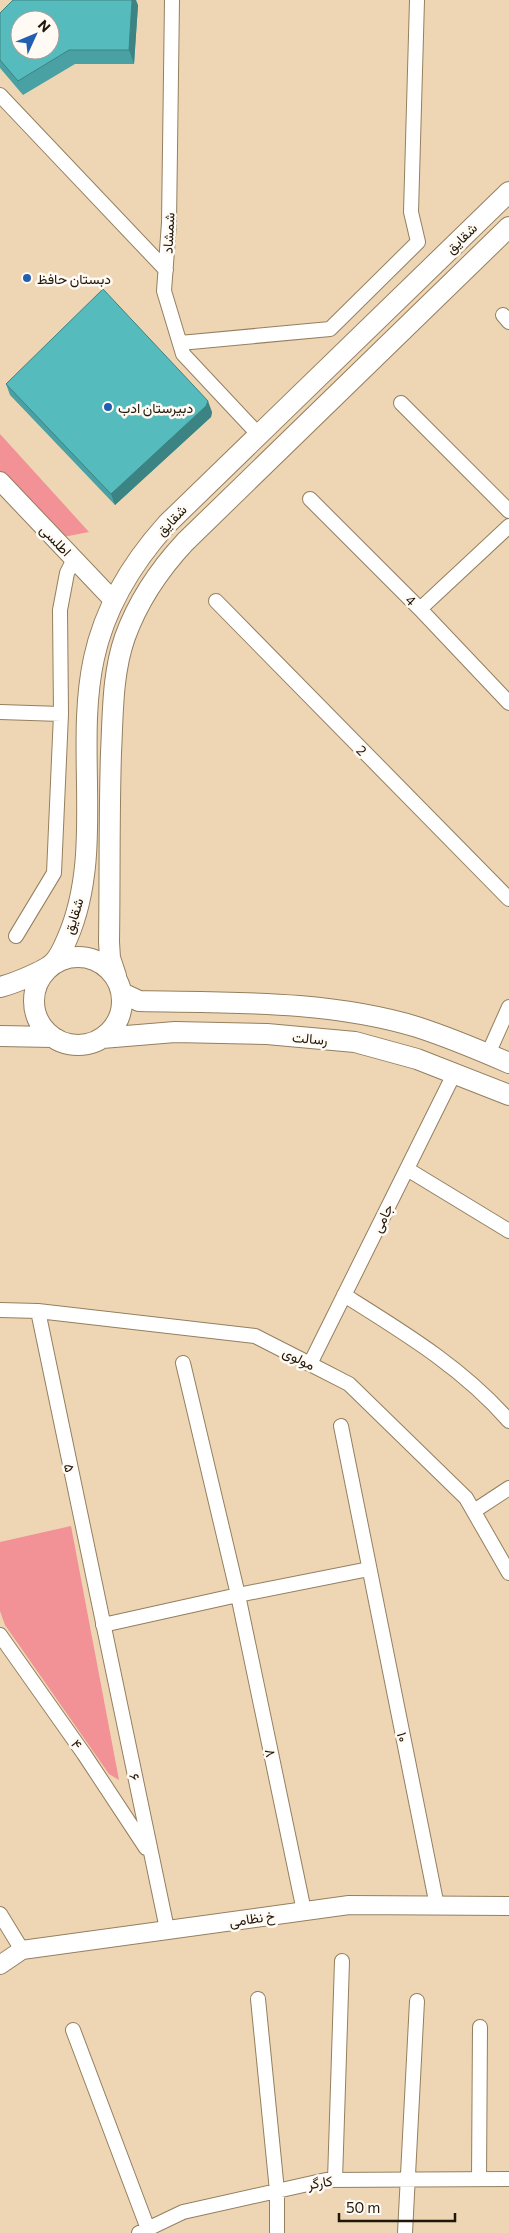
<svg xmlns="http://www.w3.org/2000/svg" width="509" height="2233" font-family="Commissioner,Vazirmatn,sans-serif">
	<rect width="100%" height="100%" fill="#eed6b4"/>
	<path fill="#f29196" d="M0 434 89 532 58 538 0 480Z
		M71 1526 119 1780 109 1774 5 1625 0 1611V1542Z"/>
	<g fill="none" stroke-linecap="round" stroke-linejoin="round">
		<g stroke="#947f5f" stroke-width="16">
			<path id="minor" d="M172 0 169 223 164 291 183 354 258 434
				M0 95 166 270
				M503 315 509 322
				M180 343 330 329 418 242 411 212 417 0
				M401 403 509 511
				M310 499 420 609 509 703
				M216 601 509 899
				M420 609 509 526
				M0 712 61 714
				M16 936 54 873 61 714 60 610 67 573 74 559
				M488 1054 509 1007
				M407 1169 509 1231
				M344 1295C403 1332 463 1368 509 1421
				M0 1310 38 1311 255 1336 310 1364 349 1384 466 1498 509 1573
				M38 1311 167 1929
				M183 1363 238 1595 304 1911
				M310 1364 455 1072
				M341 1426 437 1906
				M474 1511 509 1488
				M103 1625 238 1595 369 1569
				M0 1635 84 1754 146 1848
				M0 1914 22 1950
				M258 1999 277 2191V2233
				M73 2030 148 2229
				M479 2179 480 2027
				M335 2180 342 1961
				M139 2233 183 2212 326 2180 509 2179
				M405 2233 417 2001"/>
		</g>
		<g stroke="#947f5f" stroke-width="20">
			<path id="tertiary" d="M0 481 113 600
				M0 1965 22 1950 349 1905 509 1906"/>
		</g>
		<g stroke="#947f5f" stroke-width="22">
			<path id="secondary" d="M34 1001a44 44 0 1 1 88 0a44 44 0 1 1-88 0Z
				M116 976 110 958 109 942C110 879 109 816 111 753 113 715 112 674 125 637 138 601 159 570 185 542L509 227
				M0 987C12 984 46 971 54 962 60 956 64 946 67 939 105 853 74 749 94 658 105 607 132 563 167 524L509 192
				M122 993 139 1001C232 1003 327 1000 417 1027 448 1037 479 1050 509 1063
				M0 1036 53 1037
				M102 1038 175 1032 267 1034 355 1042 417 1059 509 1095"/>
		</g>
		<use href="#minor" stroke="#fff" stroke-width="14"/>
		<use href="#tertiary" stroke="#fff" stroke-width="18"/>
		<use href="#secondary" stroke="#fff" stroke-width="20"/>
	</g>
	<path fill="#4aa1a3" d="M138 5 134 64H75L23 95 0 68V13Z
		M6 384 212 412 211 417 115 505 10 395Z"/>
	<path fill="#3c8384" d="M132 0H136L138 5 134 64 129 50Z
		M208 401 212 412 211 417 115 505 111 494Z"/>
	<path fill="#56bbbd" stroke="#3c8384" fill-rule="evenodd" d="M13 0H132L129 50H69L18 81 0 60V13ZM20 20H50V50H20Z
		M103 289 208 401 206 406 111 494 6 384Z"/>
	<g fill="#225fb0" stroke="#fffaf3" stroke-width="2">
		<circle cx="27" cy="278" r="5"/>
		<circle cx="108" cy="407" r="5"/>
	</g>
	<g text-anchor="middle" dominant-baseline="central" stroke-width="5" stroke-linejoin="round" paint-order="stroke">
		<g font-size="14" fill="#20170a" stroke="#fffaf3">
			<text transform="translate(168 233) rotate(-87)">شمشاد</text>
			<text transform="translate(461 238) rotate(-44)">شقایق</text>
			<text transform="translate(171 520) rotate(-46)">شقایق</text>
			<text transform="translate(56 540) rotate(46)">اطلسی</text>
			<text transform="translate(411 600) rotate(45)">4</text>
			<text transform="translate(362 750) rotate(45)">2</text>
			<text transform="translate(73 916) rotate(-73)">شقایق</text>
			<text transform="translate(310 1038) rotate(5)">رسالت</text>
			<text transform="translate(382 1218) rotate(-64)">جامی</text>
			<text transform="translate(299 1358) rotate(27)">مولوی</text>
			<text transform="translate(70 1468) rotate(78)">۵</text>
			<text transform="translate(403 1737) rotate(79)">۱۰</text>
			<text transform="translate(77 1744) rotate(54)">۴</text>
			<text transform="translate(271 1753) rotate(78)">۸</text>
			<text transform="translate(135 1777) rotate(78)">۶</text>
			<text transform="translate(252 1918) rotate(-8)">خ نظامی</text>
			<text transform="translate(320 2182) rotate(-9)">کارگر</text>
		</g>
		<g font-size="14" fill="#20170a" stroke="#fffaf3" text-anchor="start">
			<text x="37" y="278">دبستان حافظ</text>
			<text x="118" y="407">دبیرستان ادب</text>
		</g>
	</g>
	<g transform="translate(35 35) rotate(46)"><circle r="24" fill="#fffaf3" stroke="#a69f96"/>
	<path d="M0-4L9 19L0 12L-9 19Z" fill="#225fb0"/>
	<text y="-8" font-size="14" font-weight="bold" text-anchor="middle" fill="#20170a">N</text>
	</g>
	<path d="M339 2213v8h116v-8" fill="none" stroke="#20170a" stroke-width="2.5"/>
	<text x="346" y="2213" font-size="15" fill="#20170a" stroke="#fffaf3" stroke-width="4" paint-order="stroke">50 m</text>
</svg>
